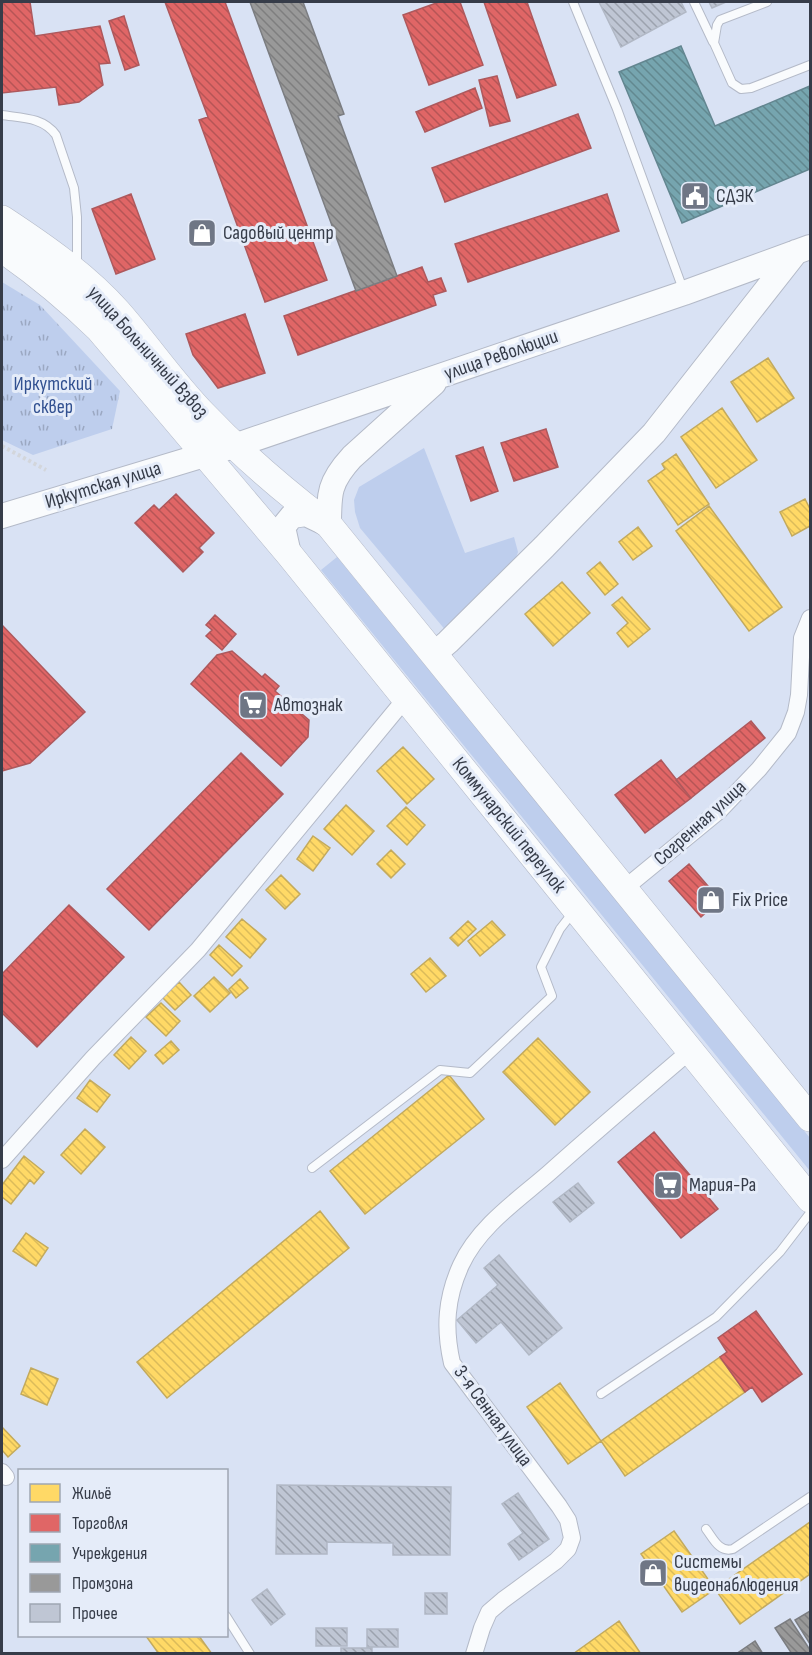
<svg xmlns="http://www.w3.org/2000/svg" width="812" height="1655" font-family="'Sofia Sans Condensed',sans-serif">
	<defs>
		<pattern id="park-tufts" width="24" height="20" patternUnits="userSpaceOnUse" patternTransform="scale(1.5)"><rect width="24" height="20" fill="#beceed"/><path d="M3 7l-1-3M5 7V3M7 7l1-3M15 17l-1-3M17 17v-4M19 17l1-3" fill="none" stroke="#9ba8c2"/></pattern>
		<pattern id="homes-back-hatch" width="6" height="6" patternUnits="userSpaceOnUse" patternTransform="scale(1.5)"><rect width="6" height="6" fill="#ffd966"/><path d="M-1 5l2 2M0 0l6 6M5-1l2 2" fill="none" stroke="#dbbb5a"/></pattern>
		<pattern id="shops-back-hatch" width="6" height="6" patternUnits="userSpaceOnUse" patternTransform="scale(1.5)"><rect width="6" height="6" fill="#e06666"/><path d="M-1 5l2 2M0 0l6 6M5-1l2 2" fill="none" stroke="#b65556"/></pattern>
		<pattern id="public-back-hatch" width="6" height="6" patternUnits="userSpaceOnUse" patternTransform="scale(1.5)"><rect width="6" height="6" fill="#76a5af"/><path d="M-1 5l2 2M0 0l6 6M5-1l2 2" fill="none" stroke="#628890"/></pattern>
		<pattern id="industry-back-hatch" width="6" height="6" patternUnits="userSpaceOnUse" patternTransform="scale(1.5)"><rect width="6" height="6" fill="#999"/><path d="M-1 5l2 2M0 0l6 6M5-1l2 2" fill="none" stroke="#7e7e7f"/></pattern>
		<pattern id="building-back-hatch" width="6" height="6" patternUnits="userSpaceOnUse" patternTransform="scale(1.5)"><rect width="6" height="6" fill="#bfc6d4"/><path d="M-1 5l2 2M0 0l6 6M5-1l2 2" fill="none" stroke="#9ca2ae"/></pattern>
	</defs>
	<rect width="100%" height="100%" fill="#d9e2f4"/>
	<path fill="#beceed" d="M424 448 465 553 514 537 518 552 513 566 447 632 360 528 355 512 354 500 359 487Z
		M337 557 810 1138V1171L321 570Z"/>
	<path fill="url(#park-tufts)" d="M2 282 40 305 120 391 112 429 33 455 2 440Z"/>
	<path fill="url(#homes-back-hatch)" stroke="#c3aa5d" stroke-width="1.5" d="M768 358 794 398 757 422 731 382Z
		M722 408 757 460 716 488 681 437Z
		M676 454 709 504 678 525 648 481 665 469 662 464Z
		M805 499 810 509V526L792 536 780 512Z
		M709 506 782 607 749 631 676 531Z
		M638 527 652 546 633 560 619 542Z
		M600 562 618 584 605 595 587 573Z
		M562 582 590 613 553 646 525 614Z
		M622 597 650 629 628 647 617 633 628 623 612 605Z
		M403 747 434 779 407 804 377 771Z
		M346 805 374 831 352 855 324 829Z
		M406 807 425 825 407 845 387 826Z
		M313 836 330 848 313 871 297 859Z
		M391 850 405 864 391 878 377 864Z
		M281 875 300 894 285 909 266 890Z
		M242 919 266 939 250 958 226 937Z
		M468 921 476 929 458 946 450 938Z
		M492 921 505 935 480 956 468 941Z
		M219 945 242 966 232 976 210 955Z
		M430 958 446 976 426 992 411 974Z
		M214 977 230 993 210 1012 194 996Z
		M240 979 248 988 236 998 229 989Z
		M179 982 191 995 175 1010 162 997Z
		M161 1003 180 1021 166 1036 146 1017Z
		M131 1037 146 1051 129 1069 114 1055Z
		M538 1038 590 1092 555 1125 503 1072Z
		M171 1041 179 1050 163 1064 155 1055Z
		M449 1075 484 1119 365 1214 330 1171Z
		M90 1080 110 1095 97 1112 77 1098Z
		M85 1129 105 1147 81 1174 61 1155Z
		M24 1156 44 1172 34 1184 30 1180 11 1204 2 1197V1185Z
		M320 1211 349 1248 167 1398 137 1362Z
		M26 1233 48 1248 36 1266 13 1251Z
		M720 1357 745 1392 625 1476 601 1441Z
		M31 1368 58 1379 47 1405 21 1394Z
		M560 1383 601 1441 568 1464 527 1407Z
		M2 1427 20 1446 8 1457 2 1450Z
		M810 1522V1574L740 1624 715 1589Z
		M674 1531 715 1589 682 1612 641 1554Z
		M619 1621 641 1654H573Z
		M146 1636H199L212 1654H159Z"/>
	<path fill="url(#shops-back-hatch)" stroke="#ad595d" stroke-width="1.5" d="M2 2H30L35 36 100 26 110 63 99 64 103 85 79 102 59 105 56 87 2 93Z
		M165 2H225L327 280 265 302 199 120 208 117Z
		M439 2H460L483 65 429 85 403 15Z
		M484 2H527L556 85 517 98Z
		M124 16 139 65 125 70 109 21Z
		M497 76 510 121 490 126 479 80Z
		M475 88 482 108 425 132 416 112Z
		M578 114 591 148 445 202 432 168Z
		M131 194 155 259 116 274 92 209Z
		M607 194 619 231 468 282 455 244Z
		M422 267 428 282 441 278 446 291 433 295 436 305 298 355 284 316Z
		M245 314 265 373 218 388 193 355 186 334Z
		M546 429 558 467 514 481 501 443Z
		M483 447 498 491 471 501 456 456Z
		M176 494 214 533 199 548 203 552 183 572 135 523 154 505 159 510Z
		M215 615 236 634 222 650 206 636 212 630 206 625Z
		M2 625 85 712 30 763 2 771Z
		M232 651 262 677 265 674 279 686 275 691 309 720 308 737 281 766 191 684 217 655Z
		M751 721 765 738 691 798 676 780Z
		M241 753 283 794 149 930 107 889Z
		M661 760 691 798 645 833 615 795Z
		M689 864 720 900 701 917 669 881Z
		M69 905 124 957 37 1047 2 1013V974Z
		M654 1132 718 1209 681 1238 618 1162Z
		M756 1311 802 1374 762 1402 752 1387 745 1392 720 1357 727 1352 718 1338Z"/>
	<path fill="url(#public-back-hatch)" stroke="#638690" stroke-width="1.5" d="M681 46 715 126 810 86V169L682 223 619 72Z"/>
	<path fill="url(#industry-back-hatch)" stroke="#7b7d81" stroke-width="1.5" d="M250 2H303L344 114 338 116 397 276 356 291Z
		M810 1611V1644L795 1620Z
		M790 1619 810 1650V1654H792L775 1628Z
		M755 1641 763 1654H736Z"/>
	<path fill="url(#building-back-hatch)" stroke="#b1b8c5" stroke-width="1.5" d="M599 2H681L686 12 621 47Z
		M709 2H726L712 8Z
		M578 1183 594 1203 570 1222 553 1202Z
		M499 1255 562 1328 529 1355 501 1322 476 1343 457 1320 498 1285 484 1268Z
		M277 1485 451 1487 450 1555H393V1543L327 1542V1554H276Z
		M518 1493 549 1539 519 1560 508 1544 523 1533 502 1504Z
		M267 1589 285 1614 271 1625 252 1600Z
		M425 1593H447V1614H425Z
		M316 1628H347V1646H316Z
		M367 1629H398V1647H367Z
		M341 1648H372V1654H341Z"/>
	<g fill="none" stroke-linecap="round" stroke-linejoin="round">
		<g stroke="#b4bac8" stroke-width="10">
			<path id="lane" d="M573 2 617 109 684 292
				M694 2 713 42
				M767 2 720 20 717 25 714 43 732 83 741 89 751 88 810 65
				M2 115C21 118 43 117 56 135L74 188 77 217V267
				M312 1168 440 1070 470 1073 552 996 541 967 560 929 574 911
				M601 1394 716 1317 780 1252 810 1213
				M706 1529C713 1538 719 1553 733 1549L810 1497
				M226 1616 250 1654"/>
		</g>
		<g stroke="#b4bac8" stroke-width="18">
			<path id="street" d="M625 888 720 810 759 769 788 733 796 712 799 695 802 638 810 618
				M2 1160 93 1058 198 950 406 698
				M2 1472 6 1477
				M474 1654 482 1628 489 1612 503 1600 556 1561 568 1549 572 1538 568 1520 559 1506 452 1363C444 1328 446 1298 461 1265 479 1226 518 1200 549 1173 596 1131 643 1091 691 1050"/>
		</g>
		<g stroke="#b4bac8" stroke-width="26">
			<path id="secondary" d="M2 516 234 446 684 293 810 247
				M289 554 283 527 292 516 306 514 329 525C329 493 329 482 352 457L434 383
				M434 654 448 642 544 547 654 433 796 252"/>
		</g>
		<g stroke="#b4bac8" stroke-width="28">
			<path id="primary" d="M2 219C43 246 85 275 118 312 147 345 172 382 203 414 242 455 284 491 329 525L810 1118
				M2 249C37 273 68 299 99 329L289 554 810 1199"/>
		</g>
		<path stroke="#d3d6db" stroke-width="4" stroke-dasharray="3 3" stroke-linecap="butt" d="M2 446 46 470"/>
		<use href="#lane" stroke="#f9fbfd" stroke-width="8"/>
		<use href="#street" stroke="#f9fbfd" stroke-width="16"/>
		<use href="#secondary" stroke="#f9fbfd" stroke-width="24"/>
		<use href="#primary" stroke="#f9fbfd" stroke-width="27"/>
	</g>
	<defs>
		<g id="civic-square" transform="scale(1.5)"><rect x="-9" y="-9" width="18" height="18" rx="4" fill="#6f7685" stroke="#e5ecf9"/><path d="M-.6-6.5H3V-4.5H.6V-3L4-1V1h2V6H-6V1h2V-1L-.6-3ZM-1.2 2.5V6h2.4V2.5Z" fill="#fff"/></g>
		<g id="shop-square" transform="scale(1.5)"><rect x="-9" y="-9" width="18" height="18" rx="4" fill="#6f7685" stroke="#e5ecf9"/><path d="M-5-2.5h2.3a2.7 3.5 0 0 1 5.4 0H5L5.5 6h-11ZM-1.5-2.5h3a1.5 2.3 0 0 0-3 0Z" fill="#fff"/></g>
		<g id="supermarket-square" transform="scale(1.5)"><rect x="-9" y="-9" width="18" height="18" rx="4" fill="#6f7685" stroke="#e5ecf9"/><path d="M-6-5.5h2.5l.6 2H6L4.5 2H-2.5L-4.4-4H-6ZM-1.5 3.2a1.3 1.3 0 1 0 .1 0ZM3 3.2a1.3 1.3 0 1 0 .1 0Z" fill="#fff"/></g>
	</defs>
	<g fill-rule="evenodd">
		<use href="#civic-square" x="695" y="196"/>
		<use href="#shop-square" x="202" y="233"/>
		<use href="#supermarket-square" x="253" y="705"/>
		<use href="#shop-square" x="711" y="900"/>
		<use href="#supermarket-square" x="668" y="1185"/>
		<use href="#shop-square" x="653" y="1573"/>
	</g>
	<g text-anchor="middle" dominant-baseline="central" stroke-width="6" stroke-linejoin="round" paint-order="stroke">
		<g font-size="20" fill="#363c49" stroke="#e5ecf9" text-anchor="start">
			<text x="716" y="196">СДЭК</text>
			<text x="223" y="233">Садовый центр</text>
			<text x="274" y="705">Автознак</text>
			<text x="732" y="900">Fix Price</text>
			<text x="689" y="1185">Мария-Ра</text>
			<text x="674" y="1562">Системы<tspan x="674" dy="23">видеонаблюдения</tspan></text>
		</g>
		<g font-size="20" fill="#363c49" stroke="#e5ecf9">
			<text transform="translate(148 352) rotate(48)">улица Больничный Взвоз</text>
			<text transform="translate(501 355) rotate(-19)">улица Революции</text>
			<text transform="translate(103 485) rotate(-17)">Иркутская улица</text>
			<text transform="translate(700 823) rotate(-42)">Согренная улица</text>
			<text transform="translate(509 825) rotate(51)">Коммунарский переулок</text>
			<text transform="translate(493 1416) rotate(54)">3-я Сенная улица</text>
		</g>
		<g font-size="20" fill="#325191" stroke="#e5ecf9">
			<text x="53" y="384">Иркутский<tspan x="53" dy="23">сквер</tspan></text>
		</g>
	</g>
	<rect width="812" height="1655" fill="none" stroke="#363c49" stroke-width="6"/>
	<rect x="18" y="1469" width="210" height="168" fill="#e5ecf9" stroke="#9fa6b3" stroke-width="1.5"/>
	<rect x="30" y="1484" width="30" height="18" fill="#ffd966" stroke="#9fa6b3" stroke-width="1.5"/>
	<text x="72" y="1499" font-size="18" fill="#363c49">Жильё</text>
	<rect x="30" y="1514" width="30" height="18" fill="#e06666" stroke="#9fa6b3" stroke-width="1.5"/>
	<text x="72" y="1529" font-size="18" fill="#363c49">Торговля</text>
	<rect x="30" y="1544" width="30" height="18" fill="#76a5af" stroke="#9fa6b3" stroke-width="1.5"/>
	<text x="72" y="1559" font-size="18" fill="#363c49">Учреждения</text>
	<rect x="30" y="1574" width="30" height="18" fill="#999999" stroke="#9fa6b3" stroke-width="1.5"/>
	<text x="72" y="1589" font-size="18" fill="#363c49">Промзона</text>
	<rect x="30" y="1604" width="30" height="18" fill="#bfc6d4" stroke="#9fa6b3" stroke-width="1.5"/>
	<text x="72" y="1619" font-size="18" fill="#363c49">Прочее</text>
</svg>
